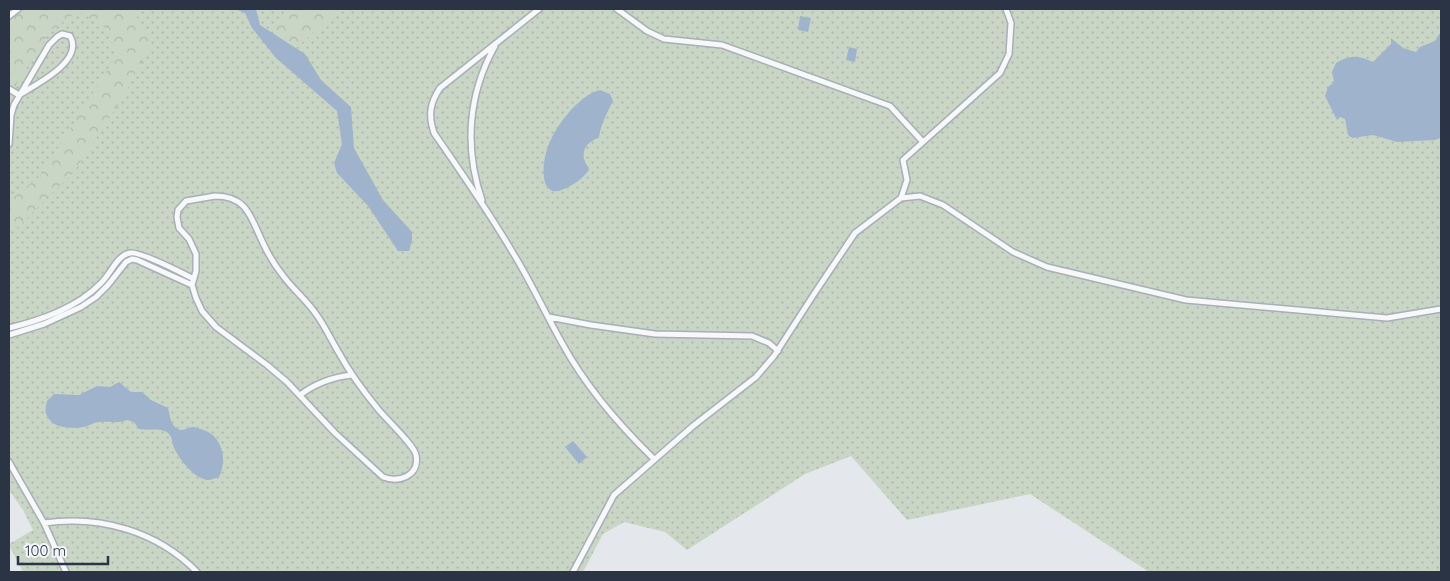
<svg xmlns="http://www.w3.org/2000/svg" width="1450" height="581" font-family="Quicksand,sans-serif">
	<defs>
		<pattern id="grass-dots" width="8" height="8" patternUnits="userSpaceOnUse" patternTransform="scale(1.25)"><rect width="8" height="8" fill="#c9d6c5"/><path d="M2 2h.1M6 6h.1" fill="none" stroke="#adb8ab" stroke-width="1.8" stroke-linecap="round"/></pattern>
		<pattern id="forest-crowns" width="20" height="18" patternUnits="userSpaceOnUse" patternTransform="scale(1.25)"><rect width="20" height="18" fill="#c9d6c5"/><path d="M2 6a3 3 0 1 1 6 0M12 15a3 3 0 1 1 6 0" fill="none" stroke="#adb8ab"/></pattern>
	</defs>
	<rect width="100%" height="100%" fill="#e4e7ec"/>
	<path fill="url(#grass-dots)" d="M9 9H1441V572H1149L1030 494 907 520 851 456 805 474 687 550 665 532 624 522 603 534 583 572H23L9 545V544L33 530 23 510 9 490Z"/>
	<path fill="url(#forest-crowns)" d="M9 9H134V13L153 40 122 99 74 172 16 229 9 232V201L40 176 115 58 110 31 79 11 51 30 9 96Z
		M289 9H340L296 48 273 33Z"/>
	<path fill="#9fb4cc" d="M235 9H256L260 25 305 54 321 80 351 107 354 148 383 200 412 232V241L409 251H398L368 206 337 173 334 163 342 144 337 111 276 58 252 28 245 13Z
		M800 16 811 18 808 32 798 30Z
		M1440 33H1441V138L1435 140 1397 142 1373 135 1352 138 1348 135 1345 119 1340 117 1337 120 1325 96 1328 87 1334 82 1332 72 1336 63C1351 55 1357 55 1373 62L1391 44V38L1403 48 1416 52 1420 47 1435 41Z
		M849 47 857 49 855 62 846 60Z
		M600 90 610 94 613 101C607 113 601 124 599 137 589 142 582 147 584 159 585 163 588 166 589 170 582 179 574 185 564 189 540 200 542 167 546 153 551 131 578 95 600 90Z
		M119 382 131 392H142L151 400 168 408C170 415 170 425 178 429 184 432 187 427 193 427 194 427 200 429 201 429 222 435 228 458 219 477 215 478 211 480 207 480 193 477 180 460 174 448 172 444 173 438 169 434 162 427 148 431 139 429L134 422 127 420C117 424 110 421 99 422 94 422 89 426 84 427 72 429 50 429 46 413 45 410 46 405 47 401L54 394 79 395 97 386 110 387Z
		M573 441 587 457 579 464 565 447Z"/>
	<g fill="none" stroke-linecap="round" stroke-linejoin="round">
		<g stroke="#a9aeb7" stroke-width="8">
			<path id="minor" d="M539 9 440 88C430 103 428 115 434 133 461 172 489 212 513 253 531 282 545 313 562 343 586 387 619 425 654 459
				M617 9 647 31 664 39 722 45 890 106 923 142
				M9 16 18 9
				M9 89 19 95
				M9 144 11 115 14 105 49 45 57 37 62 34 70 36C85 61 35 85 19 95
				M215 196C249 196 251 220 264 245 269 256 276 267 284 277 294 290 307 301 316 314 325 326 331 340 339 353 350 373 364 392 378 409 386 419 414 445 416 455 420 476 399 483 383 477L335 433 287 382 267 365 216 327 202 311 196 298 192 285 196 271V254L189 239 179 228 177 217 178 210 186 201Z
				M901 198 907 180 903 160 1000 73 1009 54 1011 23 1006 9
				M482 200C464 148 468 94 495 46
				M549 317 591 325 655 334 752 336 769 343 778 351
				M9 328C41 320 77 308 101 283 110 275 117 255 130 253 140 251 182 273 194 279
				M9 335 44 324 81 307 96 297 108 285 126 262 132 259 137 260 192 285
				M300 395C316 383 333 377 352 375
				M9 462 44 523 66 572
				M44 523C100 515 157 531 197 572
				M573 572 614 495 693 426 756 377 774 356 816 291 855 233 901 198 920 196 943 205 1013 252 1047 267 1186 300 1387 318 1441 309"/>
		</g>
		<use href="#minor" stroke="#f7f8fa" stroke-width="5"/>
	</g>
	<rect width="1450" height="581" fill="none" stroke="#2b3445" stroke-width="20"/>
	<path d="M18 556v8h90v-8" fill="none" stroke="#2b3445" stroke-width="2.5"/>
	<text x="25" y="556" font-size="15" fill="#2b3445" stroke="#f4f6f9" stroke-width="4" paint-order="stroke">100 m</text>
</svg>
